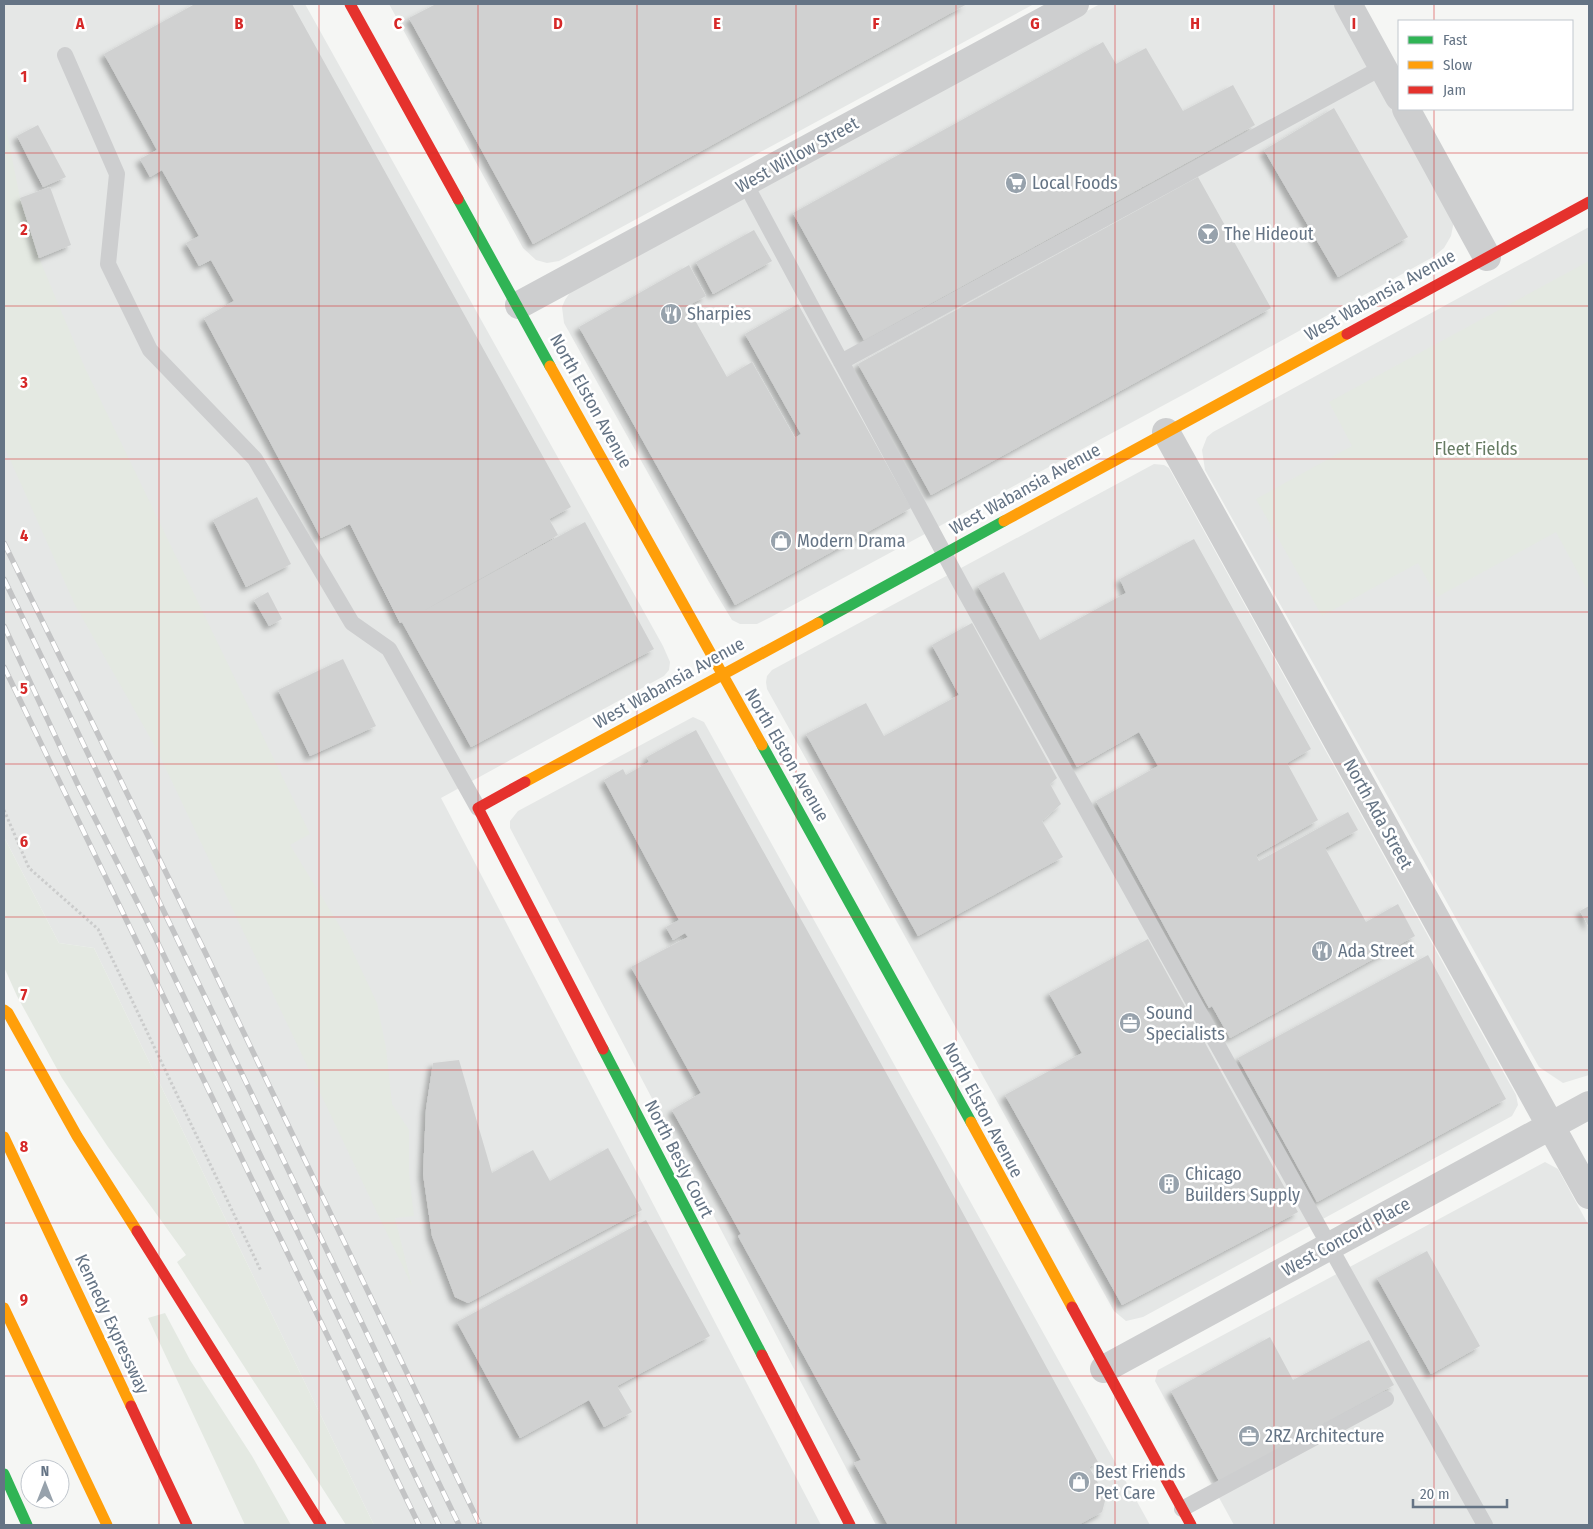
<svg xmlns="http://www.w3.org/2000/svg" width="1593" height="1529" font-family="'Fira Sans Condensed',sans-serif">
	<defs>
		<filter id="shadow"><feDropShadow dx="-4.5" dy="4.5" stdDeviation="2.5" flood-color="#0004"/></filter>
	</defs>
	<rect width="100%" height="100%" fill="#f5f6f4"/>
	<path fill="#e5e7e6" d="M4 4H305L663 646 670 662 669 670 664 676 441 798 821 1525H374L94 948 59 943 4 837Z
		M389 4H1034L559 261 547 263 536 260 523 248Z
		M1100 4H1339L1454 221 1451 236 1444 248 1433 257 1190 391 771 617 757 624H740L732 620 709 582 564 323 562 307 565 300 571 291Z
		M1589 227V1075L1563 1083 1539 1067 1205 470 1202 450 1207 437 1213 432Z
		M1154 464 1164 465 1169 468 1516 1095 1518 1105 1512 1116 1143 1317 1126 1321 1114 1311 767 689 766 682 767 676 772 670Z
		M693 717 704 722 1150 1525H876L510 828V821L518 811Z
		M1545 1162 1558 1169 1589 1226V1525H1234L1155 1381 1158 1370Z"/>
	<path fill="#e4e9e2" d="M4 118 20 198 39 258 85 368 310 834 290 845 344 933 377 1003 386 1048 392 1104 409 1130V1174L414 1216 395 1218 412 1286 156 748 75 605 4 446Z
		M1589 261V593L1556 532 1437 597 1418 563 1322 616 1256 499 1352 446 1329 402Z
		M4 837 59 943 94 948 374 1525H346L177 1262 186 1255 108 1147 62 1078 17 996 4 967Z
		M165 1313 190 1360 252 1456 291 1525H245L148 1318Z"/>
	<path fill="#d0d1d1" filter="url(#shadow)" d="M195 4H292L571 507 549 519 558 535 423 611 585 522 654 649 471 747 402 622 400 623 350 524 321 538 204 318 234 301 211 260 199 266 186 243 199 236 162 170 150 177 140 159 157 150 104 54Z
		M436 4H967L533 244 409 18Z
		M1103 42 1116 64 1146 48 1183 111 1233 85 1255 125 864 340 793 213Z
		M1334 108 1408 237 1338 277 1264 150Z
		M38 125 66 177 43 187 17 136Z
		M1198 177 1271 308 931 495 858 364Z
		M50 187 71 245 39 258 20 198Z
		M754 230 772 261 713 294 696 262Z
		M689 265 706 296 687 306 727 377 752 362 795 438 801 434 745 334 798 304 911 508 735 605 579 327Z
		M257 497 291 564 246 587 213 520Z
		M1194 539 1311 749 1287 763 1318 820 1256 855 1259 861 1348 812 1358 830 1325 848 1366 922 1398 904 1415 936 1230 1038 1212 1006 1209 1008 1096 801 1158 766 1139 732 1077 767 978 586 1004 572 1040 640 1126 593 1120 579Z
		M268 592 282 619 269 626 254 600Z
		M972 623 1057 778 1050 784 1061 804 1042 821 1063 857 918 936 806 734 866 703 884 736 959 695 932 645Z
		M343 659 376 726 310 756 278 690Z
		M696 730 920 1134 1098 1462 1089 1467 1106 1497 1102 1512 1078 1525H888L854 1463 861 1460 738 1236 741 1234 672 1110 701 1093 631 967 688 937 685 933 673 940 666 927 679 920 604 780 623 769 626 775 649 762 647 757Z
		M1589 906V927L1580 911Z
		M1148 939 1298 1212 1122 1305 1005 1095 1082 1053 1049 993Z
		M1428 955 1506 1099 1317 1202 1238 1058Z
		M459 1060 492 1173 533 1150 550 1181 608 1148 642 1210 468 1303 455 1297 432 1236 423 1174 426 1109 433 1063Z
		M646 1220 710 1336 617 1386 632 1412 604 1427 589 1400 520 1438 457 1322Z
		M1427 1251 1480 1346 1431 1374 1377 1278Z
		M1270 1337 1293 1380 1369 1340 1394 1385 1219 1481 1171 1391Z"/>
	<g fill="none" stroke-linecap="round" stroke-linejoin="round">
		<path stroke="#cbcccc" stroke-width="3" stroke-dasharray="2.5 2.5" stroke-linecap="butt" d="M4 810 29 868 98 929 261 1271"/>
		<path stroke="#cdcecf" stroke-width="16" d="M65 55 117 174 108 264 150 350 255 459 352 623 389 649 478 808
			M745 183 960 583 1485 1525
			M841 362 1383 67
			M1182 1509 1386 1399"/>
		<path stroke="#cdcecf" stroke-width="28" d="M1348 4 1399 97
			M1406 109 1487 257
			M519 305 1075 4
			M1166 432 1589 1195
			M1104 1369 1589 1105"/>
		<path stroke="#30b455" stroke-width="11" d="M458 199 550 366
			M818 623 1004 521
			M762 745 971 1122
			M603 1049 762 1355
			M4 1474 27 1525"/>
		<path stroke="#ff9f0a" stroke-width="11" d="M550 366 762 745
			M1004 521 1347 334
			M525 782 818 623
			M4 1010 8 1013 77 1136 137 1231
			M971 1122 1072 1307
			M4 1137 131 1406
			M4 1308 107 1525"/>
		<path stroke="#e5322d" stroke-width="11" d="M350 4 458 199
			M1347 334 1589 202
			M525 782 478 808 603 1049
			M137 1231 321 1525
			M1072 1307 1191 1525
			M762 1355 850 1525
			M131 1406 187 1525"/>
		<g stroke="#c3c4c5" stroke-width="5.5">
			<path id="rail" d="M4 543 205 952 480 1525
				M4 579 459 1525
				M4 626 78 785 153 933 439 1525
				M4 667 419 1525"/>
		</g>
		<use href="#rail" stroke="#fff" stroke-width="4" stroke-dasharray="11" stroke-linecap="butt"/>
	</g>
	<path fill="none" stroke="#d62828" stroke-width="1" stroke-opacity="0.55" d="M159 4V1525M319 4V1525M478 4V1525M637 4V1525M796 4V1525M956 4V1525M1115 4V1525M1274 4V1525M1434 4V21M1434 109V1525M4 153H1589M4 306H1589M4 459H1589M4 612H1589M4 764H1589M4 917H1589M4 1070H1589M4 1223H1589M4 1376H1589"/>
	<defs>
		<g id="supermarket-disc" transform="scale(1.125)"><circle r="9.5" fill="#97a2ac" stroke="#fff"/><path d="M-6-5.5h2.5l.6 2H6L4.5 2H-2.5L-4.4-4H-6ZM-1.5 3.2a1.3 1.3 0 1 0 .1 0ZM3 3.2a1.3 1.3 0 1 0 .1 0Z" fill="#fff"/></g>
		<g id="bar-disc" transform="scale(1.125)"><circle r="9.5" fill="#97a2ac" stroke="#fff"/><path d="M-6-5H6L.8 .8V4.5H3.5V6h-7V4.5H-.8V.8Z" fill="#fff"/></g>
		<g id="restaurant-disc" transform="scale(1.125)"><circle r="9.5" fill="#97a2ac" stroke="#fff"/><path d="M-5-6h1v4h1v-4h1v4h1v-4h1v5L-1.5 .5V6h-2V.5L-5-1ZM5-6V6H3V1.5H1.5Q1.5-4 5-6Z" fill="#fff"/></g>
		<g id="shop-disc" transform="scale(1.125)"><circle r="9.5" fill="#97a2ac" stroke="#fff"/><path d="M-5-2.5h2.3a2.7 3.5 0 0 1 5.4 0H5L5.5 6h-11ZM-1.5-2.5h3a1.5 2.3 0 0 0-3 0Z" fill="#fff"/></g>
		<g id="office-disc" transform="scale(1.125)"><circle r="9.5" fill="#97a2ac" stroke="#fff"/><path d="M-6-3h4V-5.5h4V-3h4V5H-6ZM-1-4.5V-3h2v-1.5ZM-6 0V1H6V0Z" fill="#fff"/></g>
		<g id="building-disc" transform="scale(1.125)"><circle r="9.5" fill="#97a2ac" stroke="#fff"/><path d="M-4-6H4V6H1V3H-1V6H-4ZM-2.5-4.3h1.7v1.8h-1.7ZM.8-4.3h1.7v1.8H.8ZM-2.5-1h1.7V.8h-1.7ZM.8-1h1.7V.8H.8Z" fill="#fff"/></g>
	</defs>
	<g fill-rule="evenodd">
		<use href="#supermarket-disc" x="1016" y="183"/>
		<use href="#bar-disc" x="1208" y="234"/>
		<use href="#restaurant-disc" x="671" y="314"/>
		<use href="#shop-disc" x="781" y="541"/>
		<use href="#restaurant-disc" x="1322" y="951"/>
		<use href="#office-disc" x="1130" y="1023"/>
		<use href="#building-disc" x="1169" y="1184"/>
		<use href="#office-disc" x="1249" y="1436"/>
		<use href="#shop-disc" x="1079" y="1482"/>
	</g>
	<g text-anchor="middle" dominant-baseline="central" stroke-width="5" stroke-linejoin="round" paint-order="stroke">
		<g font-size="18" fill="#657485" stroke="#fff">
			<text transform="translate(797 155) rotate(-29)">West Willow Street</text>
			<text transform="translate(1380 295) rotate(-29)">West Wabansia Avenue</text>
			<text transform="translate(591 401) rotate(61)">North Elston Avenue</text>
			<text transform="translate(1025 489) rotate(-29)">West Wabansia Avenue</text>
			<text transform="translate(669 683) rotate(-29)">West Wabansia Avenue</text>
			<text transform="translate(787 755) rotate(60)">North Elston Avenue</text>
			<text transform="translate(1378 814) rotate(61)">North Ada Street</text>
			<text transform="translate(983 1110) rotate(62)">North Elston Avenue</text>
			<text transform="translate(679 1159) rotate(63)">North Besly Court</text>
			<text transform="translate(1346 1237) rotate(-29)">West Concord Place</text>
			<text transform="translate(112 1324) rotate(65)">Kennedy Expressway</text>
		</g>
		<g font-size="18" fill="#657485" stroke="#fff" text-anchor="start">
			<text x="1032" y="183">Local Foods</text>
			<text x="1224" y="234">The Hideout</text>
			<text x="687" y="314">Sharpies</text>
			<text x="797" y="541">Modern Drama</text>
			<text x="1338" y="951">Ada Street</text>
			<text x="1146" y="1013">Sound<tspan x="1146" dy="21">Specialists</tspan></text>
			<text x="1185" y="1174">Chicago<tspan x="1185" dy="21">Builders Supply</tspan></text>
			<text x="1265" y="1436">2RZ Architecture</text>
			<text x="1095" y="1472">Best Friends<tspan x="1095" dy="21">Pet Care</tspan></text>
		</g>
		<g font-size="18" fill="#677c64" stroke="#fff">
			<text x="1476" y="449">Fleet Fields</text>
		</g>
	</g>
	<g font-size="16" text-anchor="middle" font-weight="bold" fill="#d62828" stroke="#fff" stroke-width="5" stroke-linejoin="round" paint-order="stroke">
		<text x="80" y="29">A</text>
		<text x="239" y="29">B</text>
		<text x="398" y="29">C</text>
		<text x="558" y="29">D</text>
		<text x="717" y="29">E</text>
		<text x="876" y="29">F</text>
		<text x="1035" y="29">G</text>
		<text x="1195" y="29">H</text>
		<text x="1354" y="29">I</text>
		<text x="24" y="82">1</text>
		<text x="24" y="235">2</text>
		<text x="24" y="388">3</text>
		<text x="24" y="541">4</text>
		<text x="24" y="694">5</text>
		<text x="24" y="847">6</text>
		<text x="24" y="1000">7</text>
		<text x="24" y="1152">8</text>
		<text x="24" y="1305">9</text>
	</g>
	<rect width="1593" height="1529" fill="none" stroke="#657485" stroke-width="10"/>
	<rect x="1398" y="20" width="175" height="90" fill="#ffffff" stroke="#c1c7ce"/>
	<rect x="1408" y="36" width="25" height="8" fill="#30b455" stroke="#c1c7ce"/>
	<text x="1443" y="45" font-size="15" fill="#657485">Fast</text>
	<rect x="1408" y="61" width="25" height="8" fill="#ff9f0a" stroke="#c1c7ce"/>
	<text x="1443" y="70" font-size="15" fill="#657485">Slow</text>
	<rect x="1408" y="86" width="25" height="8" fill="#e5322d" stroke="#c1c7ce"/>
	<text x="1443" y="95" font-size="15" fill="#657485">Jam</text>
	<g transform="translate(45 1484)"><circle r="24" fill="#ffffff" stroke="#c1c7ce"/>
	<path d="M0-4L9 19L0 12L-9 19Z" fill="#97a2ac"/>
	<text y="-8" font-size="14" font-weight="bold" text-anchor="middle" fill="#657485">N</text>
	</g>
	<path d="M1413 1499v8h94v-8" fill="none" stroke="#657485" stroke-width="2.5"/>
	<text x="1420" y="1499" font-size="15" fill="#657485" stroke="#ffffff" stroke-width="4" paint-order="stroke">20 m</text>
</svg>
